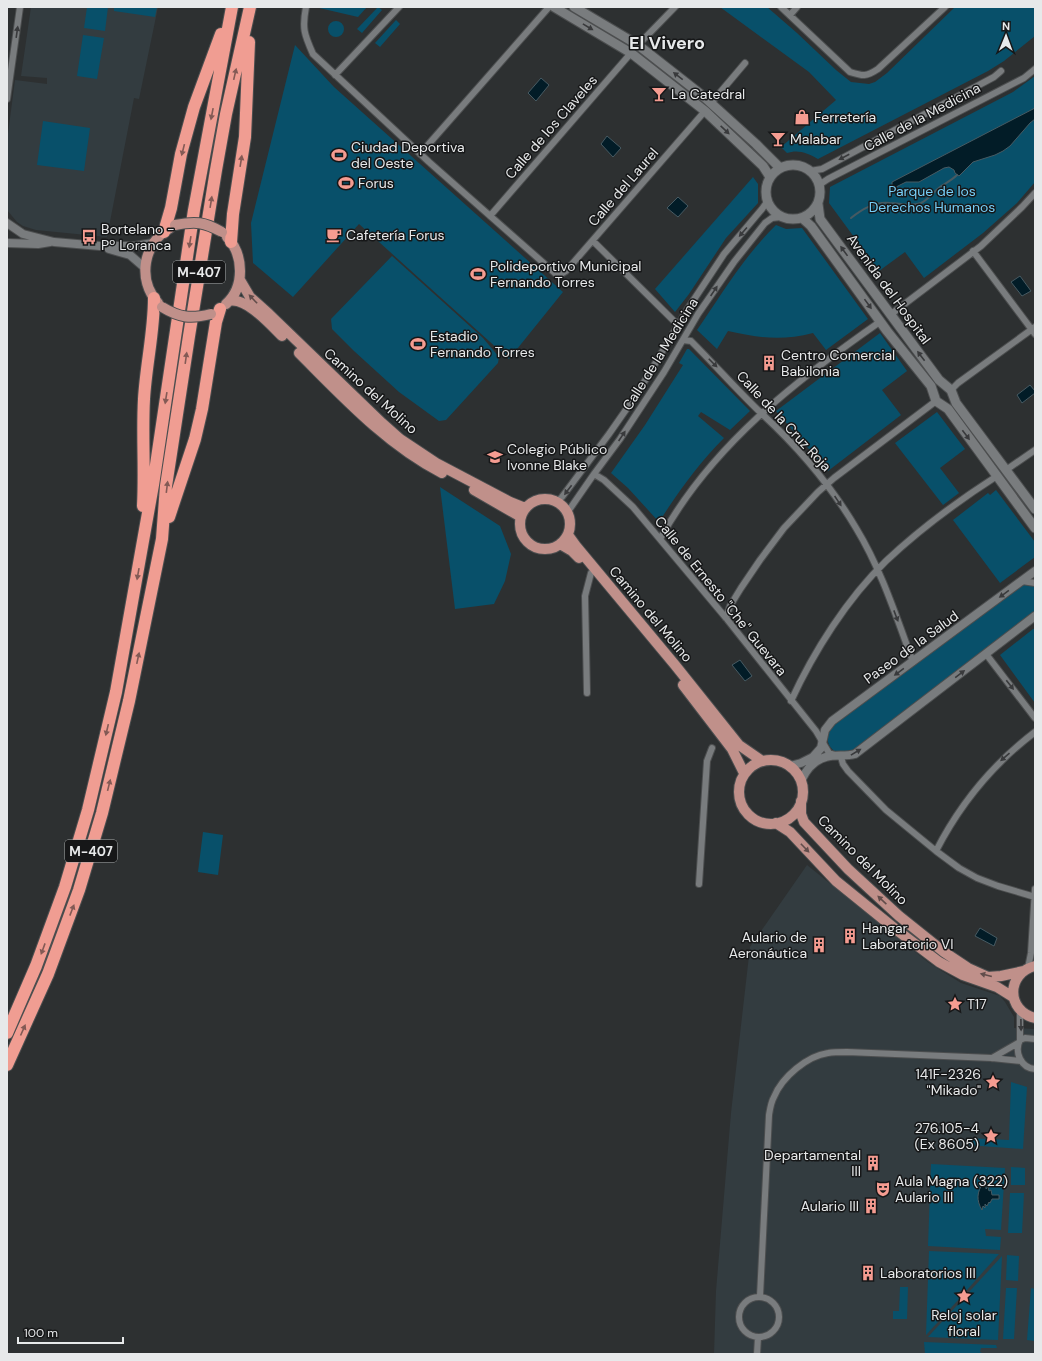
<svg xmlns="http://www.w3.org/2000/svg" width="1042" height="1361" font-family="'DM Sans',sans-serif">
	<rect width="100%" height="100%" fill="#2d3031"/>
	<path fill="#333c40" d="M31 7H158L139 99 134 98 107 237 36 230 23 226 17 222 7 210V141L15 80 47 84V78L21 76Z
		M807 865 929 963 961 983 1000 996 1005 1002 1014 1017V1028L1034 1029 1035 1025V1354H714L716 1291 731 1113 750 947Z"/>
	<path fill="#08506a" d="M87 7H108L105 31 84 28Z
		M114 7H157L155 17 114 11Z
		M315 7H367L358 17Z
		M378 7 382 10 362 33 357 29Z
		M720 7H767L797 33 836 70 851 82 869 84 875 82 887 73 955 7H1035V36L1004 61 988 71 818 159C808 153 798 149 787 153L781 147 836 100 809 72Z
		M396 20 400 24 380 47 375 43Z
		M328 29a8 8 0 1 1 16 0a8 8 0 1 1-16 0Z
		M83 35 104 38 97 79 77 76Z
		M295 45 334 87 563 292 509 359 359 224 293 297 253 263 251 223Z
		M1035 76V182L1017 203 983 233 924 278 905 252 879 271 829 203 830 187 1013 92Z
		M43 121 90 128 84 171 37 165Z
		M753 177 758 184V203L726 238 689 294 675 312 655 289Z
		M776 225 786 229 802 228 868 319 826 350 813 333C782 341 759 338 728 331L717 349 697 330C722 294 744 256 776 225Z
		M392 256 483 338 499 357 498 363 446 420 439 421 399 392 354 351 332 329 331 319Z
		M880 333 907 371 882 390 901 415 828 471 776 411Z
		M687 349H689L750 411 730 430 701 412 698 416 724 438C699 463 678 492 659 522L628 488 611 473 645 425 683 365 679 363Z
		M937 412 965 449 940 468 959 493 943 505 895 443Z
		M440 487 500 526 511 554 505 581 494 604 455 609Z
		M996 490 1035 542V557L1000 583 953 520 988 493 990 495Z
		M1023 583 1035 584V613L855 749C852 751 848 754 843 754 834 754 826 745 828 736 828 732 832 728 834 724Z
		M1033 629H1035V703L1000 655Z
		M203 832 223 835 218 875 198 872Z
		M1011 1082 1027 1087 1023 1149 968 1145V1138L1009 1140Z
		M931 1164 1005 1168 1001 1230 985 1229 986 1236 1001 1237 1000 1250 928 1246Z
		M1011 1167 1025 1168V1185H1011Z
		M1010 1193H1024L1022 1233H1008Z
		M929 1251 999 1254 967 1290 960 1291 958 1295 959 1299 926 1335Z
		M1007 1255 1019 1256 1018 1281 1006 1280Z
		M1002 1256 998 1340 928 1337 961 1301 965 1302C969 1299 970 1297 969 1292Z
		M900 1287H908L907 1319H893V1311H899Z
		M1006 1288H1017L1014 1339H1003Z
		M1031 1288 1035 1289V1341L1027 1340Z
		M924 1342 996 1345 997 1348H981L980 1352 984 1354H925Z"/>
	<path fill="#021c27" stroke="#475a62" d="M541 78 549 85 536 101 528 93Z
		M1035 108V119L1030 123 1010 146 1003 151 995 155 973 162 959 176 955 173 954 170 949 167 944 168 919 182H906L896 187 892 186V182Z
		M607 136 621 148 613 157 601 144Z
		M678 197 688 206 678 217 667 208Z
		M1020 276 1031 291 1022 296 1011 282Z
		M1030 385 1035 391V393L1022 403 1017 395Z
		M740 660 752 676 745 681 732 665Z
		M980 928 997 938 994 946 975 936Z
		M983 1183 984 1187 986 1185V1189L988 1187 989 1191 991 1190 992 1195H999V1199H992L990 1203 989 1202 987 1206 985 1204V1208L983 1206 982 1210C976 1200 977 1192 983 1183Z"/>
	<g fill="none" stroke-linecap="round" stroke-linejoin="round">
		<path stroke="#475a62" stroke-width="2" d="M851 218C862 209 875 201 890 203 901 203 910 207 921 203 929 199 933 192 940 187 946 183 952 180 957 175"/>
		<g stroke="#4c4e4f" stroke-width="8">
			<path id="minor" d="M306 7C302 28 304 34 313 54L429 162 556 274H561L566 271 705 111
				M781 7 850 72C863 76 866 77 878 69L945 7
				M790 15 797 7
				M638 45 675 7
				M335 75 399 7
				M7 99 20 7
				M712 102 745 63
				M420 154 549 7
				M810 171 822 169 994 77 1001 71
				M819 185 828 179 1024 78 1035 69
				M490 216 631 53
				M593 241 678 325
				M973 251 1035 334
				M890 315 981 246 1022 207 1035 193
				M683 340 691 341C715 365 737 390 761 413 798 447 830 484 856 528 881 569 896 616 913 662
				M951 390 958 383 1035 327
				M1006 470 1035 450
				M594 474 604 480 633 507 726 618 816 731 829 753 841 757 843 764 848 771 886 810 936 851 959 868 977 878 998 886 1035 897
				M557 502 562 497 609 434 637 394 687 310 724 254 762 209 767 202
				M567 513 594 474 620 439 664 372 698 314 734 262 765 223 772 218 781 217
				M660 539C711 446 795 381 881 321
				M1022 581 1035 583
				M726 618 730 606 741 588 760 560 784 528 818 492 834 478 936 401
				M986 654 1035 718
				M587 693 585 596 591 573
				M791 701C814 651 847 599 886 561 920 529 958 501 997 476
				M936 851C960 804 993 764 1035 732
				M699 884 707 761 712 748
				M1028 968 1031 953 1035 889
				M1035 1039 1025 1038 1020 1040C1014 1052 1021 1068 1035 1069
				M1020 1040V1010
				M992 1058 1018 1043
				M760 1296 769 1115C770 1109 771 1102 774 1097 782 1077 807 1056 828 1053 834 1052 841 1052 847 1052L992 1058 1021 1061
				M739 1317a20 20 0 1 1 40 0a20 20 0 1 1-40 0Z
				M757 1354 758 1337"/>
		</g>
		<g stroke="#4c4e4f" stroke-width="10">
			<path id="tertiary" d="M7 223 23 234 54 242 100 246H135L153 243
				M7 243 38 244 50 242
				M109 249 130 255 145 268
				M790 766 801 763 813 757 821 748 825 730 832 721 1035 571
				M801 781C806 770 814 760 826 757 835 754 845 757 855 754L1035 616"/>
		</g>
		<g stroke="#4c4e4f" stroke-width="11">
			<path id="secondary" d="M554 7 631 53 705 111 763 166 770 177
				M574 7 638 45 703 96 756 144 780 168
				M766 192a27 27 0 1 1 54 0a27 27 0 1 1-54 0Z
				M818 204 820 219 939 380 951 390 956 403 1035 509
				M802 218 811 226 887 331 931 386 936 401 948 409 1035 528"/>
		</g>
		<g stroke="#4c4e4f" stroke-width="12">
			<path id="primary" d="M240 280 250 297 269 314 382 423 400 439 436 463 510 502 525 508
				M229 301C246 297 270 324 282 336
				M158 303C137 280 143 243 170 228
				M226 304C245 287 244 255 227 237
				M299 353C343 397 386 444 442 473
				M474 490 521 517
				M520 524a25 25 0 1 1 50 0a25 25 0 1 1-50 0Z
				M568 535 576 546 675 665 739 745 762 761
				M560 544 572 551 579 558
				M683 685 732 749 744 773
				M739 792a32 32 0 1 1 64 0a32 32 0 1 1-64 0Z
				M801 801V814L804 822 848 869 899 916 944 952 968 968 988 977 1001 976 1024 971
				M776 823 790 832 836 881 894 928 939 962 963 975 997 987 1013 997
				M1035 966C1006 973 1006 1011 1035 1018"/>
		</g>
		<g stroke="#4c4e4f" stroke-width="14">
			<path id="motorway" d="M164 232 171 208 181 154 194 107 221 34
				M231 242 233 214 245 137 249 42
				M143 506C145 470 142 434 144 399 146 365 154 332 154 298
				M169 517 195 439 202 409 216 322 220 309
				M7 1033 36 966 65 887 88 810 116 692 153 485 194 210 232 7
				M7 1065 48 974 79 890 102 813 129 701 162 539 166 486 189 336 216 170 226 114 250 7"/>
		</g>
		<use href="#minor" stroke="#797c7e" stroke-width="6"/>
		<use href="#tertiary" stroke="#797c7e" stroke-width="8"/>
		<use href="#secondary" stroke="#797c7e" stroke-width="9"/>
		<use href="#primary" stroke="#c0908a" stroke-width="10"/>
		<use href="#motorway" stroke="#f09d92" stroke-width="12"/>
		<g stroke="#4c4e4f" stroke-width="12" stroke-linecap="butt">
			<path id="primary-bridge" d="M175 225C196 221 204 222 222 232
				M162 307C180 318 191 319 211 314"/>
		</g>
		<use href="#primary-bridge" stroke="#c0908a" stroke-width="10"/>
	</g>
	<defs><path id="oneway-solid" d="M-6-.8H1V-3.2L6.5 0L1 3.2V.8H-6Z"/></defs>
	<g fill="#393a3c">
		<use href="#oneway-solid" transform="translate(588 27) rotate(31)"/>
		<use href="#oneway-solid" transform="translate(17 32) rotate(-82)"/>
		<use href="#oneway-solid" transform="translate(678 76) rotate(-142)"/>
		<use href="#oneway-solid" transform="translate(725 130) rotate(43)"/>
		<use href="#oneway-solid" transform="translate(844 157) rotate(152)"/>
		<use href="#oneway-solid" transform="translate(743 232) rotate(131)"/>
		<use href="#oneway-solid" transform="translate(844 251) rotate(-126)"/>
		<use href="#oneway-solid" transform="translate(714 291) rotate(-56)"/>
		<use href="#oneway-solid" transform="translate(868 304) rotate(54)"/>
		<use href="#oneway-solid" transform="translate(921 356) rotate(-127)"/>
		<use href="#oneway-solid" transform="translate(713 363) rotate(45)"/>
		<use href="#oneway-solid" transform="translate(966 435) rotate(53)"/>
		<use href="#oneway-solid" transform="translate(622 436) rotate(-56)"/>
		<use href="#oneway-solid" transform="translate(568 490) rotate(127)"/>
		<use href="#oneway-solid" transform="translate(838 501) rotate(56)"/>
		<use href="#oneway-solid" transform="translate(1004 594) rotate(144)"/>
		<use href="#oneway-solid" transform="translate(896 616) rotate(69)"/>
		<use href="#oneway-solid" transform="translate(899 672) rotate(144)"/>
		<use href="#oneway-solid" transform="translate(960 674) rotate(-37)"/>
		<use href="#oneway-solid" transform="translate(1010 685) rotate(52)"/>
		<use href="#oneway-solid" transform="translate(856 752) rotate(-31)"/>
		<use href="#oneway-solid" transform="translate(1005 757) rotate(139)"/>
		<use href="#oneway-solid" transform="translate(1021 1025) rotate(89)"/>
	</g>
	<g fill="#835a55">
		<use href="#oneway-solid" transform="translate(235 74) rotate(-77)"/>
		<use href="#oneway-solid" transform="translate(212 114) rotate(101)"/>
		<use href="#oneway-solid" transform="translate(183 150) rotate(104)"/>
		<use href="#oneway-solid" transform="translate(241 161) rotate(-81)"/>
		<use href="#oneway-solid" transform="translate(211 202) rotate(-81)"/>
		<use href="#oneway-solid" transform="translate(190 242) rotate(99)"/>
		<use href="#oneway-solid" transform="translate(186 358) rotate(-82)"/>
		<use href="#oneway-solid" transform="translate(166 398) rotate(99)"/>
		<use href="#oneway-solid" transform="translate(167 487) rotate(-83)"/>
		<use href="#oneway-solid" transform="translate(138 574) rotate(100)"/>
		<use href="#oneway-solid" transform="translate(138 658) rotate(-78)"/>
		<use href="#oneway-solid" transform="translate(107 730) rotate(103)"/>
		<use href="#oneway-solid" transform="translate(109 785) rotate(-76)"/>
		<use href="#oneway-solid" transform="translate(72 910) rotate(-69)"/>
		<use href="#oneway-solid" transform="translate(43 949) rotate(110)"/>
		<use href="#oneway-solid" transform="translate(23 1030) rotate(-66)"/>
	</g>
	<g fill="#624d4b">
		<use href="#oneway-solid" transform="translate(253 299) rotate(-134)"/>
		<use href="#oneway-solid" transform="translate(805 848) rotate(46)"/>
		<use href="#oneway-solid" transform="translate(882 900) rotate(-137)"/>
		<use href="#oneway-solid" transform="translate(986 975) rotate(-166)"/>
	</g>
	<defs>
		<g id="bar-bare" transform="scale(1.2)"><path d="M-6-5H6L.8 .8V4.5H3.5V6h-7V4.5H-.8V.8Z" fill="#f59c91" stroke="#161718" stroke-width="2.5" paint-order="stroke"/></g>
		<g id="shop-bare" transform="scale(1.2)"><path d="M-5-2.5h2.3a2.7 3.5 0 0 1 5.4 0H5L5.5 6h-11ZM-1.5-2.5h3a1.5 2.3 0 0 0-3 0Z" fill="#f59c91" stroke="#161718" stroke-width="2.5" paint-order="stroke"/></g>
		<g id="stadium-bare" transform="scale(1.2)"><path d="M0-5a6.5 5 0 1 0 0 10a6.5 5 0 1 0 0-10ZM-3.5-1.8h7v3.6h-7Z" fill="#f59c91" stroke="#161718" stroke-width="2.5" paint-order="stroke"/></g>
		<g id="cafe-bare" transform="scale(1.2)"><path d="M-5.5-4.5H6V0H3Q3 3.5 0 3.5H-2.5Q-5.5 3.5-5.5 0ZM3-3.2v2h1.7v-2ZM-6 4.5H4V6H-6Z" fill="#f59c91" stroke="#161718" stroke-width="2.5" paint-order="stroke"/></g>
		<g id="bus-bare" transform="scale(1.2)"><path d="M-5-6H5V4H4V6H2V4H-2V6H-4V4H-5ZM-3.5-4V0h7V-4ZM-3.5 1.2v1.5H-2V1.2ZM2 1.2v1.5H3.5V1.2Z" fill="#f59c91" stroke="#161718" stroke-width="2.5" paint-order="stroke"/></g>
		<g id="building-bare" transform="scale(1.2)"><path d="M-4-6H4V6H1V3H-1V6H-4ZM-2.5-4.3h1.7v1.8h-1.7ZM.8-4.3h1.7v1.8H.8ZM-2.5-1h1.7V.8h-1.7ZM.8-1h1.7V.8H.8Z" fill="#f59c91" stroke="#161718" stroke-width="2.5" paint-order="stroke"/></g>
		<g id="university-bare" transform="scale(1.2)"><path d="M0-5L7-2L0 1L-7-2ZM-4 1L0 2.5L4 1V4Q0 6-4 4Z" fill="#f59c91" stroke="#161718" stroke-width="2.5" paint-order="stroke"/></g>
		<g id="sight-bare" transform="scale(1.2)"><path d="M0-6L1.8-2.2L6-1.7L2.9 1.2L3.7 5.4L0 3.3L-3.7 5.4L-2.9 1.2L-6-1.7L-1.8-2.2Z" fill="#f59c91" stroke="#161718" stroke-width="2.5" paint-order="stroke"/></g>
		<g id="theatre-bare" transform="scale(1.2)"><path d="M-5-5.5Q0-4 5-5.5V0Q5 5 0 6Q-5 5-5 0ZM-3.3-2.5H-1v1.5H-3.3ZM1-2.5H3.3v1.5H1ZM-2.8 1Q0 5.5 2.8 1Z" fill="#f59c91" stroke="#161718" stroke-width="2.5" paint-order="stroke"/></g>
	</defs>
	<g fill-rule="evenodd">
		<use href="#bar-bare" x="659" y="94"/>
		<use href="#shop-bare" x="802" y="117"/>
		<use href="#bar-bare" x="778" y="139"/>
		<use href="#stadium-bare" x="339" y="155"/>
		<use href="#stadium-bare" x="346" y="183"/>
		<use href="#cafe-bare" x="334" y="235"/>
		<use href="#bus-bare" x="89" y="237"/>
		<use href="#stadium-bare" x="478" y="274"/>
		<use href="#stadium-bare" x="418" y="344"/>
		<use href="#building-bare" x="769" y="363"/>
		<use href="#university-bare" x="495" y="457"/>
		<use href="#building-bare" x="850" y="936"/>
		<use href="#building-bare" x="819" y="945"/>
		<use href="#sight-bare" x="955" y="1004"/>
		<use href="#sight-bare" x="993" y="1082"/>
		<use href="#sight-bare" x="991" y="1136"/>
		<use href="#building-bare" x="873" y="1163"/>
		<use href="#theatre-bare" x="883" y="1189"/>
		<use href="#building-bare" x="871" y="1206"/>
		<use href="#building-bare" x="868" y="1273"/>
		<use href="#sight-bare" x="964" y="1296"/>
	</g>
	<g text-anchor="middle" dominant-baseline="central" stroke-width="3" stroke-linejoin="round" paint-order="stroke">
		<g fill="#161718" stroke="#a8aaab" stroke-width="1">
			<rect x="173" y="261" width="52" height="22" rx="3"/>
			<rect x="65" y="840" width="52" height="22" rx="3"/>
		</g>
		<g font-size="13" font-weight="bold" fill="#e7e9ea">
			<text x="199" y="272">M-407</text>
			<text x="91" y="851">M-407</text>
		</g>
		<g font-size="14" fill="#e7e9ea" stroke="#161718" text-anchor="start">
			<text x="671" y="94">La Catedral</text>
			<text x="814" y="117">Ferretería</text>
			<text x="790" y="139">Malabar</text>
			<text x="351" y="147">Ciudad Deportiva<tspan x="351" dy="16">del Oeste</tspan></text>
			<text x="358" y="183">Forus</text>
			<text x="101" y="229">Bortelano -<tspan x="101" dy="16">Pº Loranca</tspan></text>
			<text x="346" y="235">Cafetería Forus</text>
			<text x="490" y="266">Polideportivo Municipal<tspan x="490" dy="16">Fernando Torres</tspan></text>
			<text x="430" y="336">Estadio<tspan x="430" dy="16">Fernando Torres</tspan></text>
			<text x="781" y="355">Centro Comercial<tspan x="781" dy="16">Babilonia</tspan></text>
			<text x="507" y="449">Colegio Público<tspan x="507" dy="16">Ivonne Blake</tspan></text>
			<text x="862" y="928">Hangar<tspan x="862" dy="16">Laboratorio VI</tspan></text>
			<text x="807" y="937" text-anchor="end">Aulario de<tspan x="807" dy="16">Aeronáutica</tspan></text>
			<text x="967" y="1004">T17</text>
			<text x="981" y="1074" text-anchor="end">141F-2326<tspan x="981" dy="16">"Mikado"</tspan></text>
			<text x="979" y="1128" text-anchor="end">276.105-4<tspan x="979" dy="16">(Ex 8605)</tspan></text>
			<text x="861" y="1155" text-anchor="end">Departamental<tspan x="861" dy="16">III</tspan></text>
			<text x="895" y="1181">Aula Magna (322)<tspan x="895" dy="16">Aulario III</tspan></text>
			<text x="859" y="1206" text-anchor="end">Aulario III</text>
			<text x="880" y="1273">Laboratorios III</text>
			<text x="964" y="1315" text-anchor="middle">Reloj solar<tspan x="964" dy="16">floral</tspan></text>
		</g>
		<g font-size="14" fill="#e7e9ea" stroke="#161718">
			<text transform="translate(922 117) rotate(-28)">Calle de la Medicina</text>
			<text transform="translate(551 127) rotate(-49)">Calle de los Claveles</text>
			<text transform="translate(623 187) rotate(-49)">Calle del Laurel</text>
			<text transform="translate(889 289) rotate(54)">Avenida del Hospital</text>
			<text transform="translate(660 354) rotate(-58)">Calle de la Medicina</text>
			<text transform="translate(371 391) rotate(42)">Camino del Molino</text>
			<text transform="translate(784 421) rotate(47)">Calle de la Cruz Roja</text>
			<text transform="translate(721 596) rotate(51)">Calle de Ernesto "Che" Guevara</text>
			<text transform="translate(651 614) rotate(50)">Camino del Molino</text>
			<text transform="translate(911 647) rotate(-36)">Paseo de la Salud</text>
			<text transform="translate(863 860) rotate(45)">Camino del Molino</text>
		</g>
		<g font-size="14" fill="#76cef7" stroke="#161718">
			<text x="932" y="191">Parque de los<tspan x="932" dy="16">Derechos Humanos</tspan></text>
		</g>
		<g font-size="18" font-weight="bold" fill="#e7e9ea" stroke="#161718">
			<text x="667" y="43">El Vivero</text>
		</g>
	</g>
	<rect width="1042" height="1361" fill="none" stroke="#e7e9ea" stroke-width="16"/>
	<g transform="translate(1006 36) rotate(1)" stroke="#161718" stroke-width="3" paint-order="stroke">
	<path d="M0-3L7 15L0 10L-7 15Z" fill="#e7e9ea"/>
	<text y="-6" font-size="11" font-weight="bold" text-anchor="middle" fill="#e7e9ea">N</text>
	</g>
	<path d="M18 1337v6h105v-6" fill="none" stroke="#e7e9ea" stroke-width="2"/>
	<text x="24" y="1337" font-size="12" fill="#e7e9ea" stroke="#161718" stroke-width="3" paint-order="stroke">100 m</text>
</svg>
